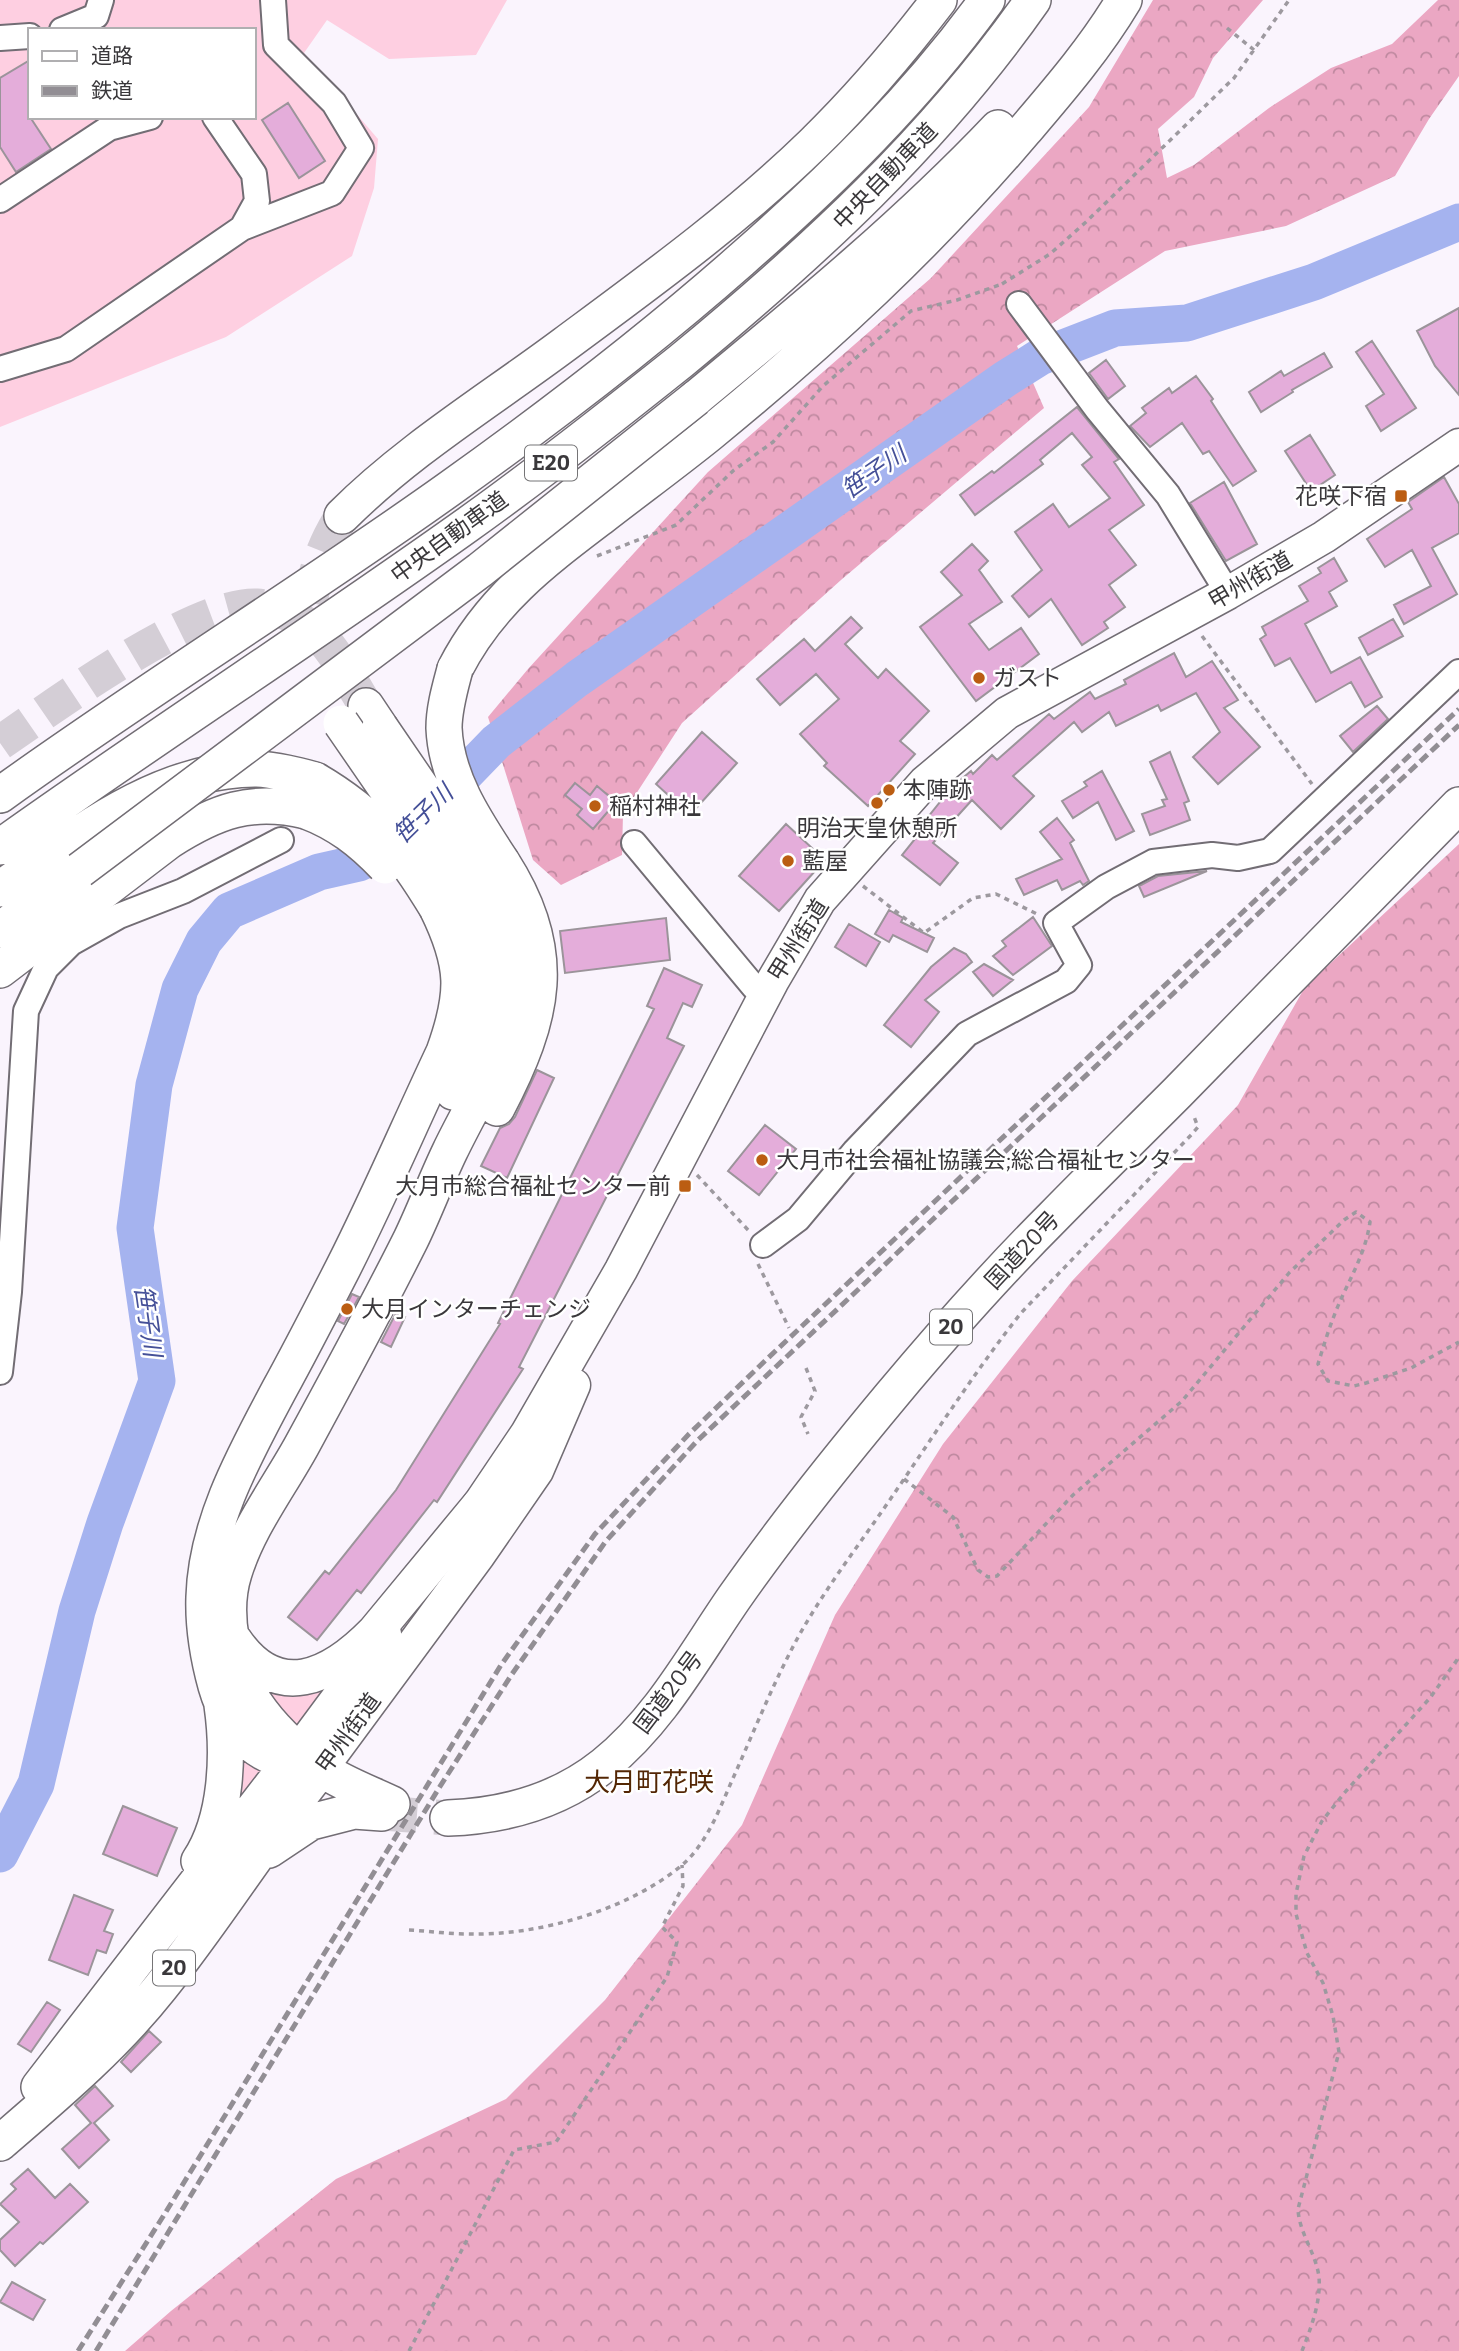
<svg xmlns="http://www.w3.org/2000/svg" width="1459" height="2351" font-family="Bitter,'Noto Sans JP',serif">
	<defs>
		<pattern id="forest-crowns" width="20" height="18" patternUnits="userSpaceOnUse" patternTransform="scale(1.75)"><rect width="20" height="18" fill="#eba7c3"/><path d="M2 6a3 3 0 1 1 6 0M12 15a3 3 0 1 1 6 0" fill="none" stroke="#bf89a0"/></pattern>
	</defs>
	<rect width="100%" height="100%" fill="#faf4fd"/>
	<path fill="#fecfe1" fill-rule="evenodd" d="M0 0H507L476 55 389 59 327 20 304 53 378 139 374 188 352 256 226 337 0 427ZM30 30H254V117H30Z
		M252 1676 327 1685 292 1732Z
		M238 1747 266 1765 229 1816Z"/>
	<path fill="url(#forest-crowns)" d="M1153 0H1263L1213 58 1194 97 1158 129 1167 178 1194 165 1269 108 1331 68 1392 44 1438 0H1459V76L1429 119 1395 176 1286 226 1165 251 1017 346 1044 408 841 580 682 723 623 814 622 855 561 885 533 860 488 717 528 669 708 472 931 278 1089 107Z
		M1459 844V2351H125L171 2311 336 2179 506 2099 605 2000 742 1825 835 1615 943 1444 1072 1281 1238 1105 1305 987Z"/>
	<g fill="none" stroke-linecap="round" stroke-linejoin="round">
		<path stroke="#a5b3ef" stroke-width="37" d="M0 1854 36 1784 77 1611 105 1523 157 1381 135 1228 154 1085 180 989 204 941 229 911 319 872 359 863 383 852 409 832 496 742 577 679 1005 379 1040 357 1115 328 1187 323 1314 282 1459 222"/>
	</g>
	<path fill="#e4adda" stroke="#9b949a" stroke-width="2" d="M30 60V117L51 149 16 172 0 147V78Z
		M288 103 325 161 299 178 262 120Z
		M1459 308V395L1435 366 1417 331Z
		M1372 341 1416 408 1381 431 1366 406 1384 394 1356 352Z
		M1324 353 1332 367 1292 390 1293 392 1261 412 1249 392 1281 371 1284 376Z
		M1106 360 1125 386 1108 399 1089 373Z
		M1196 376 1213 399 1211 401 1256 471 1233 486 1209 451 1203 454 1182 423 1150 447 1130 426 1146 413 1142 408 1169 388 1172 393Z
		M1077 407 1119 459 1114 462 1144 505 1109 530 1136 565 1109 585 1125 607 1104 622 1108 628 1082 645 1051 599 1029 617 1012 596 1042 570 1015 532 1053 504 1069 527 1110 498 1082 465 1092 457 1072 433 1040 460 1043 464 975 515 960 495 992 471 994 473Z
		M1310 435 1335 475 1311 491 1285 451Z
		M1444 477 1459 504V533L1432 548 1457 594 1404 624 1394 605 1431 586 1412 550 1385 567 1367 539 1412 509 1408 502Z
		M1224 482 1257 544 1226 561 1190 503Z
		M972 544 988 561 979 570 1002 602 969 624 989 650 1021 628 1039 654 976 701 920 627 962 595 941 572Z
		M1334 558 1347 581 1329 592 1337 606 1305 624 1331 673 1360 657 1382 697 1365 707 1351 682 1316 702 1290 658 1275 666 1260 639 1266 635 1262 627 1308 601 1299 586 1321 573 1318 568Z
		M851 617 862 628 845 644 878 678 886 669 929 711 900 741 915 754 868 806 824 766 827 763 800 734 839 699 816 674 780 705 757 679 804 639 815 651Z
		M1393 619 1403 636 1368 655 1359 638Z
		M1174 653 1186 677 1212 661 1238 700 1224 708 1260 747 1218 784 1193 757 1220 732 1196 693 1161 711 1158 705 1116 726 1109 712 1082 732 1074 722 1013 776 1034 796 1001 829 972 800 933 843 958 863 940 885 902 855 923 829 920 827 952 787 971 771 973 774 992 755 997 760 1049 714 1054 719 1090 692 1095 699 1126 684 1124 680Z
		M1377 706 1388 719 1353 752 1340 736Z
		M702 732 737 763 690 815 656 784Z
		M1170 752 1189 801 1184 803 1190 820 1150 835 1142 814 1165 806 1162 800 1167 799 1150 762Z
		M1102 771 1134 831 1116 840 1098 802 1073 818 1062 801 1087 786 1084 782Z
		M575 783 590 795 597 786 616 802 593 829 577 815 582 809 565 795Z
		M1057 818 1074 840 1070 843 1089 881 1083 885 1080 881 1062 890 1057 880 1024 895 1016 879 1062 859 1040 832Z
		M786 824 825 860 779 911 739 876Z
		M1207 871 1144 897 1139 886 1158 876Z
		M889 910 903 918 901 922 934 938 927 952 893 935 889 942 875 934Z
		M1033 917 1052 946 1013 975 993 956 1006 946 1002 941Z
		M666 918 670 960 565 973 560 931Z
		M849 924 880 942 866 966 835 947Z
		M954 948 966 954 972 962 925 1000 939 1012 911 1047 884 1025 931 967Z
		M984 964 1013 980 993 996 973 972Z
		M664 968 702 985 692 1007 683 1003 667 1038 684 1046 519 1367 523 1369 437 1502 434 1500 361 1593 357 1590 317 1640 288 1617 325 1571 329 1574 396 1490 500 1324 498 1323 654 1009 647 1006Z
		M537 1070 554 1078 507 1178 481 1166 500 1128 509 1124 515 1117Z
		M765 1125 796 1149 759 1195 728 1171Z
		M352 1294 359 1297 344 1324 338 1321Z
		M396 1313 405 1317 391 1347 381 1342Z
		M123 1806 177 1828 157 1876 103 1854Z
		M74 1895 113 1910 104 1931 113 1934 106 1953 97 1950 88 1975 49 1960Z
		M47 2002 60 2010 31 2052 18 2044Z
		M149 2031 161 2042 131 2072 121 2062Z
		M95 2086 113 2106 94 2123 109 2140 79 2168 62 2149 91 2123 75 2105Z
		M28 2169 55 2198 70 2184 88 2202 43 2244 40 2242 15 2266 0 2250V2240L19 2222 0 2204 16 2189 11 2184Z
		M12 2282 45 2300 33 2320 0 2302Z"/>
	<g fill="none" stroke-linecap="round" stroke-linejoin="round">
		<path stroke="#d4ced6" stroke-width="35" stroke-dasharray="35 18" stroke-linecap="butt" d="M310 603C316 568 324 545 342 516
			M0 743C54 706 194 603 257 606 275 607 293 614 307 625 333 643 349 680 366 706
			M382 1813 448 1818"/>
		<g stroke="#726d74" stroke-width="28">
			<path id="minor" d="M62 30 96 16 101 0
				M0 38 30 36
				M0 200 109 128 150 117
				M242 228 332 193 361 148 334 103 276 45 273 0
				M1019 304 1097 409 1168 495 1228 593
				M0 369 66 349 242 228 257 201 254 174 215 117
				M634 843 754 987 765 995
				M763 1245 798 1219 855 1151 967 1034 1066 981 1079 965 1056 923 1106 887 1153 862 1212 855 1238 858 1270 851 1459 672
				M0 1372 9 1292 26 1011 46 968 71 943 119 916 183 891 281 840"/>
		</g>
		<g stroke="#726d74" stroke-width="35">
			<path id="major" d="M465 1525 527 1433 621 1270 772 982 820 900 925 782 1007 713 1228 593 1324 537 1459 445
				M299 1750 385 1634
				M321 1769 479 1555 537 1471 574 1385"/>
		</g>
		<g stroke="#726d74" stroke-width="38">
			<path id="highway" d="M696 398C800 312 905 226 998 128
				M342 516C408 450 490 400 565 344 650 281 737 218 813 144 859 99 900 51 939 0
				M455 669C489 602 542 562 600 518 636 490 673 463 709 434 824 340 928 244 1025 130 1060 89 1096 47 1124 0
				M366 706 380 727
				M0 795C147 689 302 594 449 489 550 417 648 342 741 260 831 181 917 97 987 0
				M0 847C154 737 313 635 467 525 540 473 611 417 681 361 812 253 935 140 1033 0
				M0 889C76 836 159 768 257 769 277 770 296 775 315 780
				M0 930 80 870
				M0 970 169 841C216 811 251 798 306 811
				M453 1092C474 1051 496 1005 488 957 483 934 470 912 458 893
				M497 1108C544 1018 560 952 502 862
				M234 1640C277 1704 331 1677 375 1632L480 1505
				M314 1768C262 1761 231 1738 216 1686 208 1657 203 1627 204 1597 206 1523 245 1454 279 1390 301 1350 322 1309 343 1268 379 1197 410 1124 444 1052 465 994 465 965 437 908
				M392 1804C369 1793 341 1783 320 1768 297 1751 271 1727 255 1703 233 1667 221 1614 234 1573 248 1527 279 1487 302 1445 339 1377 376 1309 411 1239 425 1210 436 1180 450 1151 473 1103 505 1055 514 1002 521 958 504 916 483 878
				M448 1818C504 1816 559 1801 604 1765 660 1720 694 1656 734 1598 783 1528 836 1462 891 1396 942 1335 996 1274 1053 1217 1094 1175 1136 1134 1177 1093 1271 997 1364 901 1459 805
				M269 1850 311 1822 354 1811 382 1813
				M199 1861C227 1819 229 1754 222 1705
				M39 2087 299 1750
				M0 2143C57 2094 114 2046 160 1988 217 1917 264 1840 321 1769"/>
		</g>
		<path stroke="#9d999f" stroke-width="3.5" stroke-dasharray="5 5" stroke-linecap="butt" d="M1227 28 1254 50
			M1002 284 1050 254 1086 222 1234 78 1289 0
			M597 556 676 525 734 470 773 442 823 386 911 311 957 300 1002 284
			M1202 636 1312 784
			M863 886 924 933 973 898 996 894 1037 914
			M697 1175 749 1231
			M758 1264 789 1328
			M806 1368 815 1391 801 1417 808 1434
			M904 1479 953 1517 978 1570 988 1577 997 1576 1073 1495 1182 1401 1289 1273 1344 1220 1356 1212 1370 1222C1365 1257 1346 1284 1334 1316 1328 1331 1323 1348 1318 1364L1328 1381 1354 1386 1366 1383 1411 1368 1459 1342
			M409 1930C429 1931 448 1934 468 1934 537 1936 626 1911 681 1866 708 1843 720 1807 734 1776 754 1731 773 1684 796 1641 822 1593 856 1549 887 1504 931 1440 973 1374 1021 1313L1192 1134 1198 1127 1193 1114
			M409 2351 514 2150 556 2142 667 1977 677 1942 662 1927 683 1886 682 1865
			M1302 2351C1311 2328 1321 2302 1319 2277 1316 2253 1299 2233 1298 2209L1339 2052 1333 2016 1323 1983 1307 1953 1296 1914V1894L1304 1856 1322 1821 1346 1791 1430 1698 1459 1657"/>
		<use href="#minor" stroke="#fff" stroke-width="24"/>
		<use href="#major" stroke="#fff" stroke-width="32"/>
		<use href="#highway" stroke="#fff" stroke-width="35"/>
		<path stroke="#928e94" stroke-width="5" stroke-dasharray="10 5" stroke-linecap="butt" d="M78 2351 164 2215 501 1665 595 1534 689 1434 768 1358 1459 709
			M96 2351 439 1788 512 1674 606 1541 697 1441 1459 725"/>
		<g stroke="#726d74" stroke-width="38" stroke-linecap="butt">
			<path id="highway-bridge" d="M455 669C450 688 444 708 444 728 446 778 475 821 502 862
				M341 723 458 893
				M380 727 483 878
				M315 780C375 815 402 850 437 908
				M306 811C338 823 361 841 385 866
				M80 870 480 570 696 398"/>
		</g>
		<use href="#highway-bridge" stroke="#fff" stroke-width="35"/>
	</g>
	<g fill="#bb5d12" stroke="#fff" stroke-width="2.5">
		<rect x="1394" y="489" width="14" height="14" rx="3.5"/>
		<circle cx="979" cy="678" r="7"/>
		<circle cx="889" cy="790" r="7"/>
		<circle cx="877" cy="803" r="7"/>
		<circle cx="595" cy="806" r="7"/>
		<circle cx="788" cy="861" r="7"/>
		<circle cx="762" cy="1160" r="7"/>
		<rect x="678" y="1179" width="14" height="14" rx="3.5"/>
		<circle cx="347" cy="1309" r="7"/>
	</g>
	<g text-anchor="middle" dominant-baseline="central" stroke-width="5" stroke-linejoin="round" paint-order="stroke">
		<g fill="#fff" stroke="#757476" stroke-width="2">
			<rect x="525" y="445.5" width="52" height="35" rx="5"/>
			<rect x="930" y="1309.5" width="42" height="35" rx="5"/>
			<rect x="153" y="1950.5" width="42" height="35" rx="5"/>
		</g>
		<g font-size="21" font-weight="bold" fill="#3a383b">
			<text x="551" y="463">E20</text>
			<text x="951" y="1327">20</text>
			<text x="174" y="1968">20</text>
		</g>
		<g font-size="23" fill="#3a383b" stroke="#fff">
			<text transform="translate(885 176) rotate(-46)">中央自動車道</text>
			<text transform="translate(449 537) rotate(-36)">中央自動車道</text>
			<text transform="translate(1250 580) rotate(-30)">甲州街道</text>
			<text transform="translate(798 940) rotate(-58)">甲州街道</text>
			<text transform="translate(1022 1250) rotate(-47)">国道20号</text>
			<text transform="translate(668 1692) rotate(-53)">国道20号</text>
			<text transform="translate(348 1733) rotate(-54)">甲州街道</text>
		</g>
		<g font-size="23" fill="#3a383b" stroke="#fff" text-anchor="start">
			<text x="1387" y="496" text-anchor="end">花咲下宿</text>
			<text x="993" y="678">ガスト</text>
			<text x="903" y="790">本陣跡</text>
			<text x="609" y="806">稲村神社</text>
			<text x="877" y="828" text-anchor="middle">明治天皇休憩所</text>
			<text x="802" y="861">藍屋</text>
			<text x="776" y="1160">大月市社会福祉協議会;総合福祉センター</text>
			<text x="671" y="1186" text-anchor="end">大月市総合福祉センター前</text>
			<text x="361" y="1309">大月インターチェンジ</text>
		</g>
		<g font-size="24" font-style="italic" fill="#455098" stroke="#fff">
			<text transform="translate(874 472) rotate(-35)">笹子川</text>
			<text transform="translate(423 814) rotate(-44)">笹子川</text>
			<text transform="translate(148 1321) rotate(82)">笹子川</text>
		</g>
		<g font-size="26" fill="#532604" stroke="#fff">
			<text x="649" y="1782">大月町花咲</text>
		</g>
	</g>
	<rect x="28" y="28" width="228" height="91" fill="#ffffff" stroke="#b0afb1" stroke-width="2"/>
	<rect x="42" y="51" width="35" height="10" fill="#ffffff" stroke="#b0afb1" stroke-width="2"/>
	<text x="91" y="63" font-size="21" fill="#3a383b">道路</text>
	<rect x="42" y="86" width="35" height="10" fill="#928e94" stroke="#b0afb1" stroke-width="2"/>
	<text x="91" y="98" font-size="21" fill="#3a383b">鉄道</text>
</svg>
